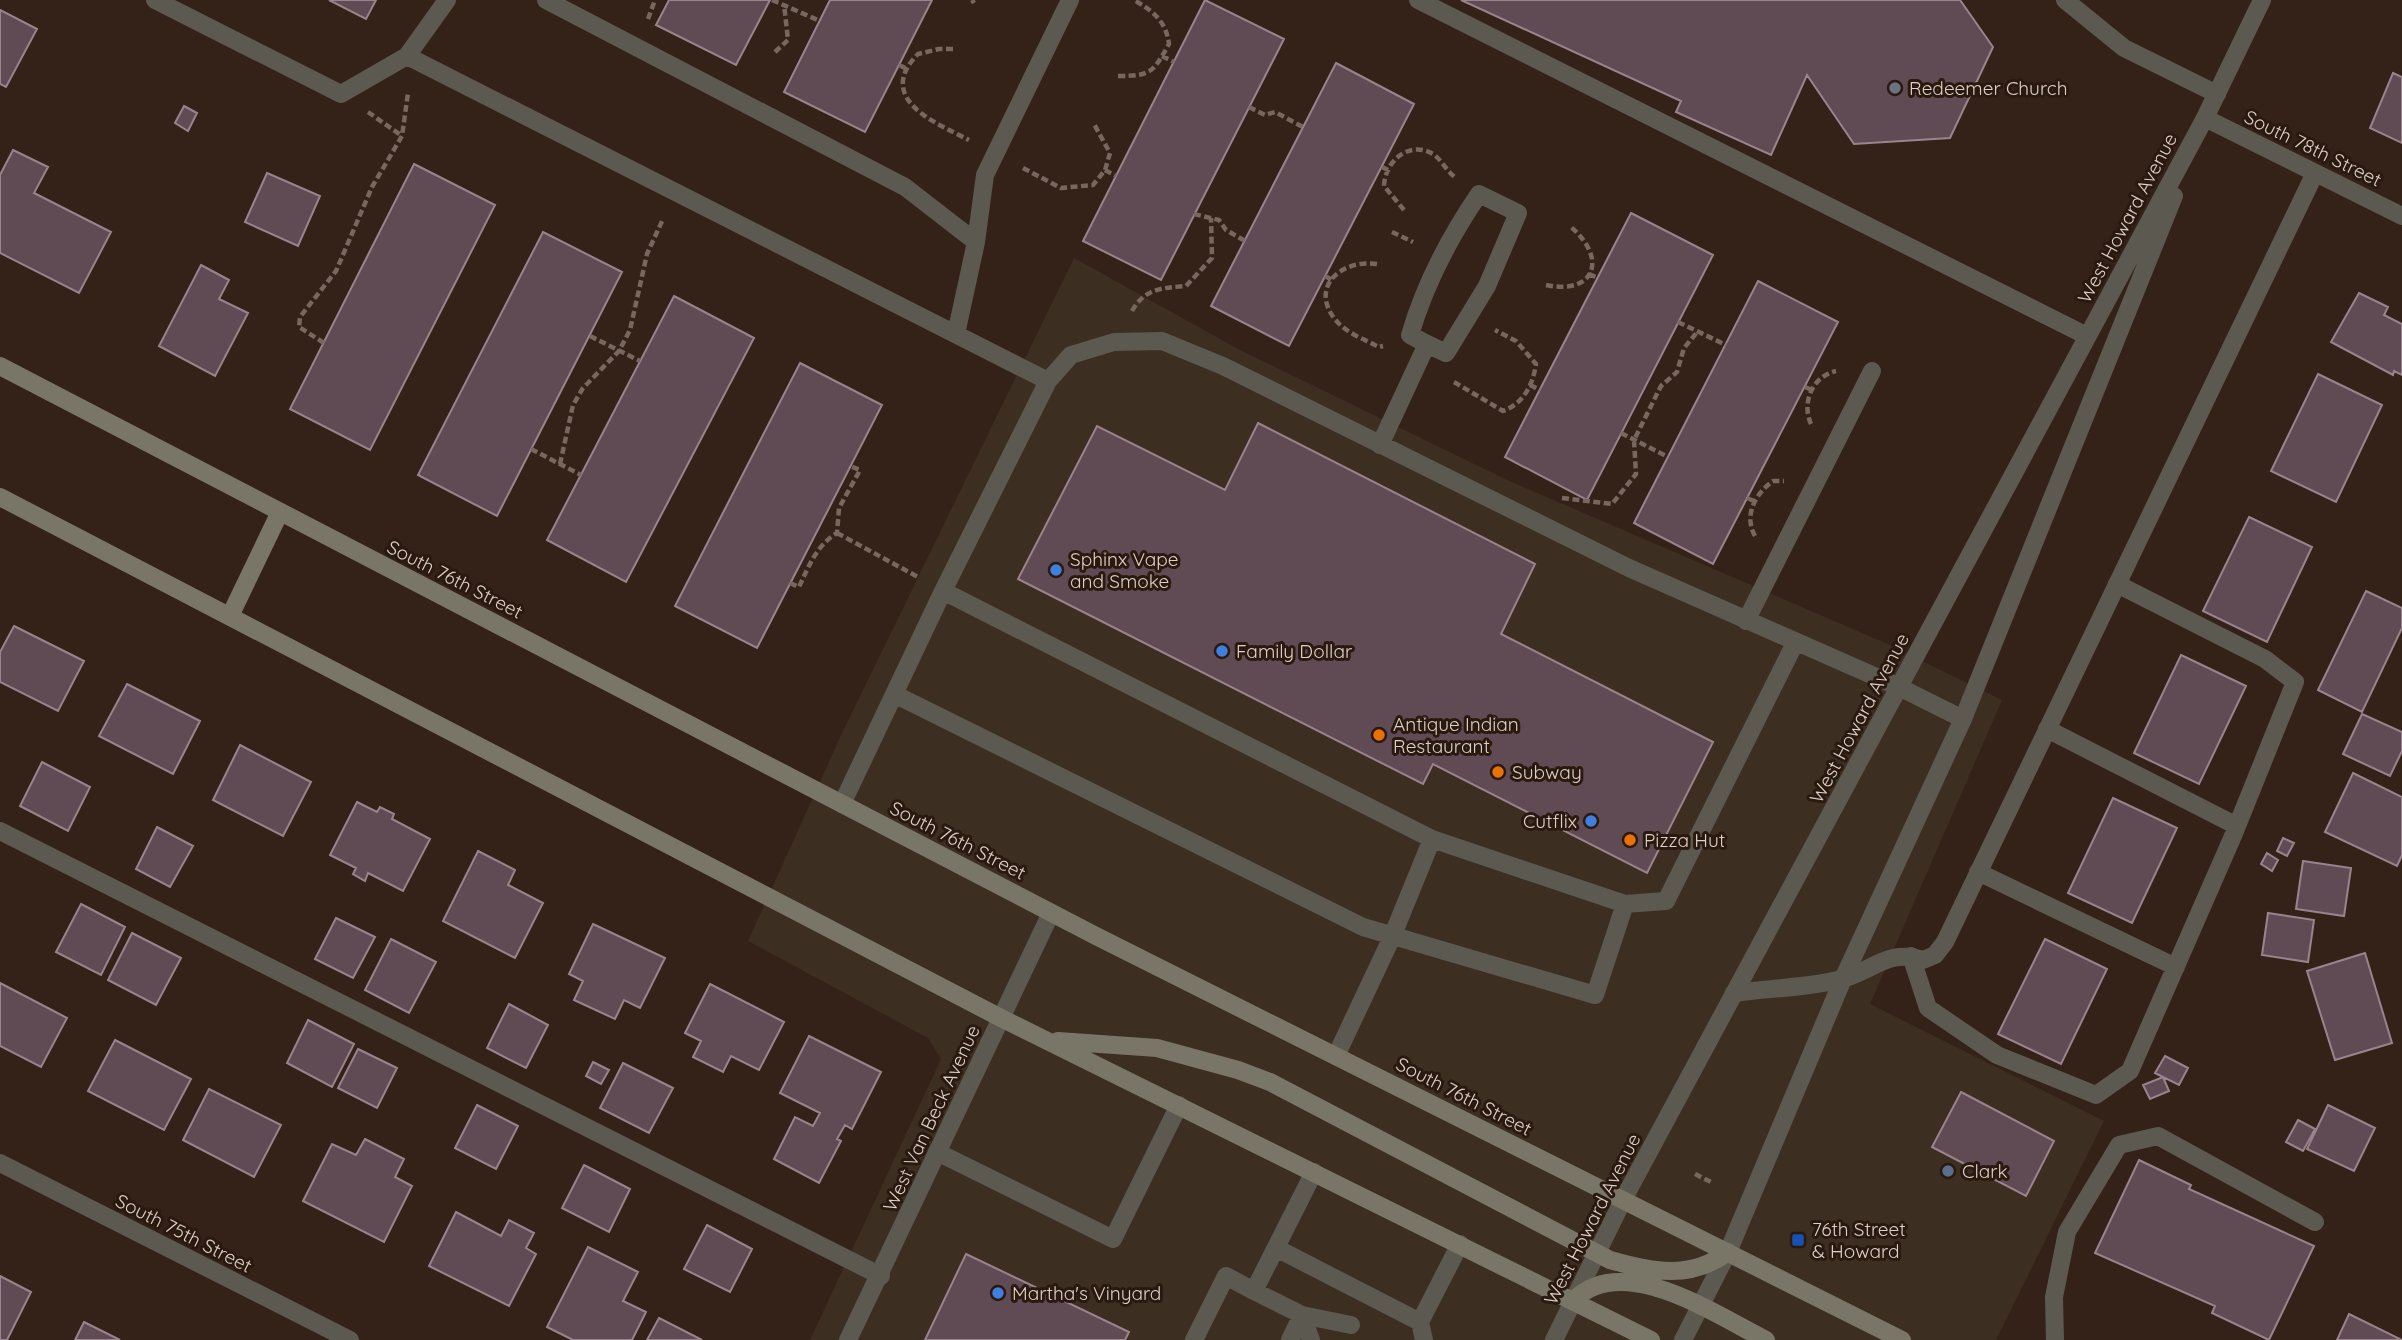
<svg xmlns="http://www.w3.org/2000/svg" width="2402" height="1340" font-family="Quicksand,sans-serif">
	<rect width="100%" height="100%" fill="#342218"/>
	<path fill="#3d2e22" d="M1074 258 1240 350 1507 480 1883 642 2002 700 1870 1004 2104 1121 1996 1340H810L941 1059 928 1038 748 941 843 731Z"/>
	<path fill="#604a54" stroke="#9b838e" stroke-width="2" d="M329 0H376L366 19Z
		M669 0H770L736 65 656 25Z
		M830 0H932L865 132 784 92Z
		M1205 0 1284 39 1161 280 1083 241Z
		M1461 0H1960L1993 47 1950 138 1854 144 1807 75 1771 155 1676 112 1681 101Z
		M0 10 37 29 6 87 0 84Z
		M1336 63 1414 104 1289 346 1211 306Z
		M2393 73 2402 77V143L2370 128Z
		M184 106 197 113 188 131 175 123Z
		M13 150 48 167 34 193 111 232 79 293 0 253V175Z
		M414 164 495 205 370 450 290 409Z
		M267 173 320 196 298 246 245 222Z
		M1631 213 1713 255 1587 500 1505 457Z
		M543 232 622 272 497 516 418 475Z
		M201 265 229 280 219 299 248 313 215 376 159 346Z
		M1758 281 1838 322 1713 564 1634 523Z
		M2359 293 2388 307 2384 315 2402 324V375L2394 371 2393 375 2331 342Z
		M674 296 754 338 626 582 547 540Z
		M800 363 882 405 757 648 675 606Z
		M2318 374 2382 405 2336 502 2271 471Z
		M1258 423 1535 564 1501 634 1713 742 1647 873 1433 764 1423 784 1018 579 1097 426 1225 490Z
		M2249 517 2312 547 2267 642 2203 611Z
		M2366 591 2402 608V628L2362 712 2318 690Z
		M14 626 84 661 58 711 0 682V652Z
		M2181 655 2246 686 2199 784 2134 753Z
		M127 684 200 721 173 774 99 736Z
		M2362 714 2402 732V751L2390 776 2343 754Z
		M240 745 311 782 283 836 213 800Z
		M42 762 90 787 68 831 20 806Z
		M2353 773 2402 797V855L2397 866 2325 832Z
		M2113 798 2177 828 2132 923 2068 893Z
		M357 802 377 812 380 807 394 814 392 819 430 839 403 891 368 873 365 881 353 874 356 868 330 855Z
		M157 827 193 846 170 887 136 869Z
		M2283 838 2294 843 2287 856 2277 851Z
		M478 851 515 870 508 885 543 903 515 958 443 921Z
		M2267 853 2278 860 2272 871 2261 864Z
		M2303 861 2351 868 2344 916 2296 909Z
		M81 904 125 927 101 975 56 952Z
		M2268 913 2314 920 2308 962 2262 955Z
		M336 918 375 937 353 978 315 959Z
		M593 924 665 958 640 1008 624 1000 615 1019 574 1000 583 981 569 974Z
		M132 933 181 958 156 1005 108 980Z
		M391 939 436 962 409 1013 365 990Z
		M2045 939 2107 969 2061 1064 1998 1034Z
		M2365 953 2392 1043 2335 1060 2307 971Z
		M0 983 67 1018 41 1067 0 1046Z
		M710 984 784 1022 759 1070 731 1056 723 1072 693 1057 701 1041 685 1033Z
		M509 1004 548 1025 526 1068 487 1048Z
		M308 1020 354 1044 332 1087 287 1063Z
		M809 1036 881 1072 852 1129 845 1125 837 1139 841 1141 819 1183 774 1159 795 1117 813 1126 820 1113 780 1093Z
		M115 1040 191 1079 164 1130 88 1091Z
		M358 1049 397 1068 377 1108 338 1088Z
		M2165 1056 2188 1068 2179 1085 2155 1073Z
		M593 1062 609 1070 601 1084 586 1076Z
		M623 1063 673 1088 649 1133 600 1108Z
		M2163 1077 2169 1091 2150 1099 2143 1085Z
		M209 1089 281 1125 254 1177 183 1140Z
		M1961 1092 2054 1141 2026 1196 1932 1147Z
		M477 1105 518 1126 496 1169 455 1148Z
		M2328 1105 2375 1128 2354 1171 2307 1149Z
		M2298 1120 2315 1129 2303 1151 2286 1142Z
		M365 1139 404 1159 395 1177 412 1186 384 1242 303 1201 332 1144 356 1155Z
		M2139 1160 2191 1185 2189 1189 2314 1246 2269 1340 2212 1313 2215 1306 2095 1253Z
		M584 1165 630 1189 609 1232 562 1208Z
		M456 1212 501 1236 509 1220 534 1233 526 1248 536 1254 509 1306 429 1266Z
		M707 1225 752 1249 730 1292 684 1269Z
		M588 1247 638 1272 623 1301 646 1312 632 1340H573L547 1327Z
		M966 1254 1129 1332 1125 1340H925Z
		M0 1276 31 1292 7 1340H0Z
		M2349 1314 2402 1340H2337Z
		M659 1318 702 1340H647Z
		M84 1322 120 1340H75Z"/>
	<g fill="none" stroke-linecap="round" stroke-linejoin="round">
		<path stroke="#77675e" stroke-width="4.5" stroke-dasharray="7 3.5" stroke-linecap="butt" d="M772 0 820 21
			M972 0 974 3
			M648 19 655 0
			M953 49H939L918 54C874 99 936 123 969 140
			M775 52 788 40 784 4
			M1162 56 1174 62
			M899 65 907 69
			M1118 76C1152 76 1153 72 1169 44 1166 21 1153 11 1134 0
			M1249 107 1265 115 1275 112 1303 127
			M368 112 402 136
			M1382 167 1388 170
			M1023 168 1061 188 1093 185 1105 170 1110 153 1094 124
			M1105 170 1116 176
			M1404 210 1384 186C1385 161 1409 140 1433 154 1442 160 1446 171 1456 178
			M1194 214 1219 220 1226 230 1245 241
			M1392 232 1413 242
			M1377 264C1342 259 1310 286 1334 318 1345 333 1364 339 1379 347L1383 346
			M1589 274 1598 278
			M1325 276 1332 280
			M1546 285C1595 295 1608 259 1571 227
			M1132 311C1145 288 1162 288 1186 286L1212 258 1211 218
			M1678 322 1726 345
			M590 336 640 361
			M324 343 299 327 300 317 336 271 372 187 402 136 408 93
			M1454 382 1503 411C1523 404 1533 385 1536 364L1516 341 1495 330
			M1530 385 1540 390
			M1805 387 1812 390
			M1811 424C1801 402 1813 376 1836 371
			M1621 433 1668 457
			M531 449 581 475
			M560 464 573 405 583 388 619 351 630 330 647 254 663 219
			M1562 498 1612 504 1636 474 1634 440 1661 386 1677 372 1684 348 1698 331
			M1747 498 1754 501
			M837 533 918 577
			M1755 536C1743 515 1756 493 1773 481H1784
			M790 583 799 587C809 566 816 546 837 533L839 508 860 470 850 466
			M1695 1174 1711 1182"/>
		<path stroke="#5c5950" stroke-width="18" d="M155 0 341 94 407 56 1048 381
			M546 0 905 187 976 242
			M1418 0 2087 336
			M2065 0 2124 48 2217 94
			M407 56 447 0
			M956 334 976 242 985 175 1070 0
			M1380 445 1427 344 1446 353 1487 286 1518 213 1479 194C1449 238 1425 284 1410 335L1427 344
			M943 591 1432 839 1625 904 1666 901 1795 643
			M1746 621 1872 371
			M896 695 1363 927 1595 995 1625 904
			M2047 729 2237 826
			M842 804 943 591 1048 381 1071 355 1114 342 1162 341 1223 366 1629 568 1899 687 1963 719
			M0 831 881 1276
			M1978 872 2176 967
			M1911 956 1928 1008 1997 1055 2096 1095 2130 1071 2233 836 2295 682 2265 659 2117 584
			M1336 1056 1392 937 1432 839
			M937 1152 1113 1239 1179 1105
			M1314 1172 1254 1291 1302 1315 1351 1325
			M1276 1248 1420 1322 1424 1340
			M1420 1322 1460 1244
			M1194 1340 1226 1276 1254 1291
			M1290 1340 1302 1315 1311 1340
			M2055 1340 2054 1297 2067 1232 2119 1145 2158 1136 2315 1222"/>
		<path stroke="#5c5950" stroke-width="18" d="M2205 118 2402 216
			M1734 993C1769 988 1808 988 1842 979 1872 971 1890 948 1923 960L1935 955 1945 942 2315 173
			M0 1163 350 1340
			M848 1340 1051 913"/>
		<path stroke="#5c5950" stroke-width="18" d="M1554 1340 1623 1200 2205 118 2262 0
			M1683 1340 1728 1252 1843 979 1963 719 2174 196"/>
		<path stroke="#7a7667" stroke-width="18" d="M0 366 1096 936 1902 1340
			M0 497 1001 1018 1651 1340
			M230 616 280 512
			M1058 1041 1157 1048 1238 1070 1270 1082 1610 1260C1652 1272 1691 1280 1728 1252
			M1573 1301C1622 1250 1716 1315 1766 1340"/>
	</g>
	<circle fill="#6b7280" stroke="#2a190e" stroke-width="2.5" cx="1895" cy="88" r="7"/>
	<g fill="#3f7fe0" stroke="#2a190e" stroke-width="2.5">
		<circle cx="1056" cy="570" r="7"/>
		<circle cx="1222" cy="651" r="7"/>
		<circle cx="1591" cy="821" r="7"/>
		<circle cx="998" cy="1293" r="7"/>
	</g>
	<g fill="#e8710a" stroke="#2a190e" stroke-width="2.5">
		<circle cx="1379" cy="735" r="7"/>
		<circle cx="1498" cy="772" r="7"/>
		<circle cx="1630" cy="840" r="7"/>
	</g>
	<circle fill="#5c6f8a" stroke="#2a190e" stroke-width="2.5" cx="1948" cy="1171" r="7"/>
	<rect fill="#1a4fb4" stroke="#2a190e" stroke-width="2.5" x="1791" y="1233" width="14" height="14" rx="3.5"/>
	<g text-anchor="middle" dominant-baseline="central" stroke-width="6" stroke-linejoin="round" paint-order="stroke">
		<g font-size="19" fill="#dcd0c9" stroke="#2a190e" text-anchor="start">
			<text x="1909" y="88">Redeemer Church</text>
			<text x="1070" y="559">Sphinx Vape<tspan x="1070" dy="22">and Smoke</tspan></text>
			<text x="1236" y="651">Family Dollar</text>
			<text x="1393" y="724">Antique Indian<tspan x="1393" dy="22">Restaurant</tspan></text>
			<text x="1512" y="772">Subway</text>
			<text x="1577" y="821" text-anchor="end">Cutflix</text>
			<text x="1644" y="840">Pizza Hut</text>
			<text x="1962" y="1171">Clark</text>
			<text x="1812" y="1229">76th Street<tspan x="1812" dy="22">&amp; Howard</tspan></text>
			<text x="1012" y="1293">Martha's Vinyard</text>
		</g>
		<g font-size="19" fill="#dcd0c9" stroke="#2a190e">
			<text transform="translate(2313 148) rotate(26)">South 78th Street</text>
			<text transform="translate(2127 218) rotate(-62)">West Howard Avenue</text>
			<text transform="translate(455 579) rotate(27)">South 76th Street</text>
			<text transform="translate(1859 718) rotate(-62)">West Howard Avenue</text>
			<text transform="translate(958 840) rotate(27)">South 76th Street</text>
			<text transform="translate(1464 1096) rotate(27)">South 76th Street</text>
			<text transform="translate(931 1118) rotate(-65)">West Van Beck Avenue</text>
			<text transform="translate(1592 1219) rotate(-63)">West Howard Avenue</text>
			<text transform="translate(184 1233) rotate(27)">South 75th Street</text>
		</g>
	</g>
</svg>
